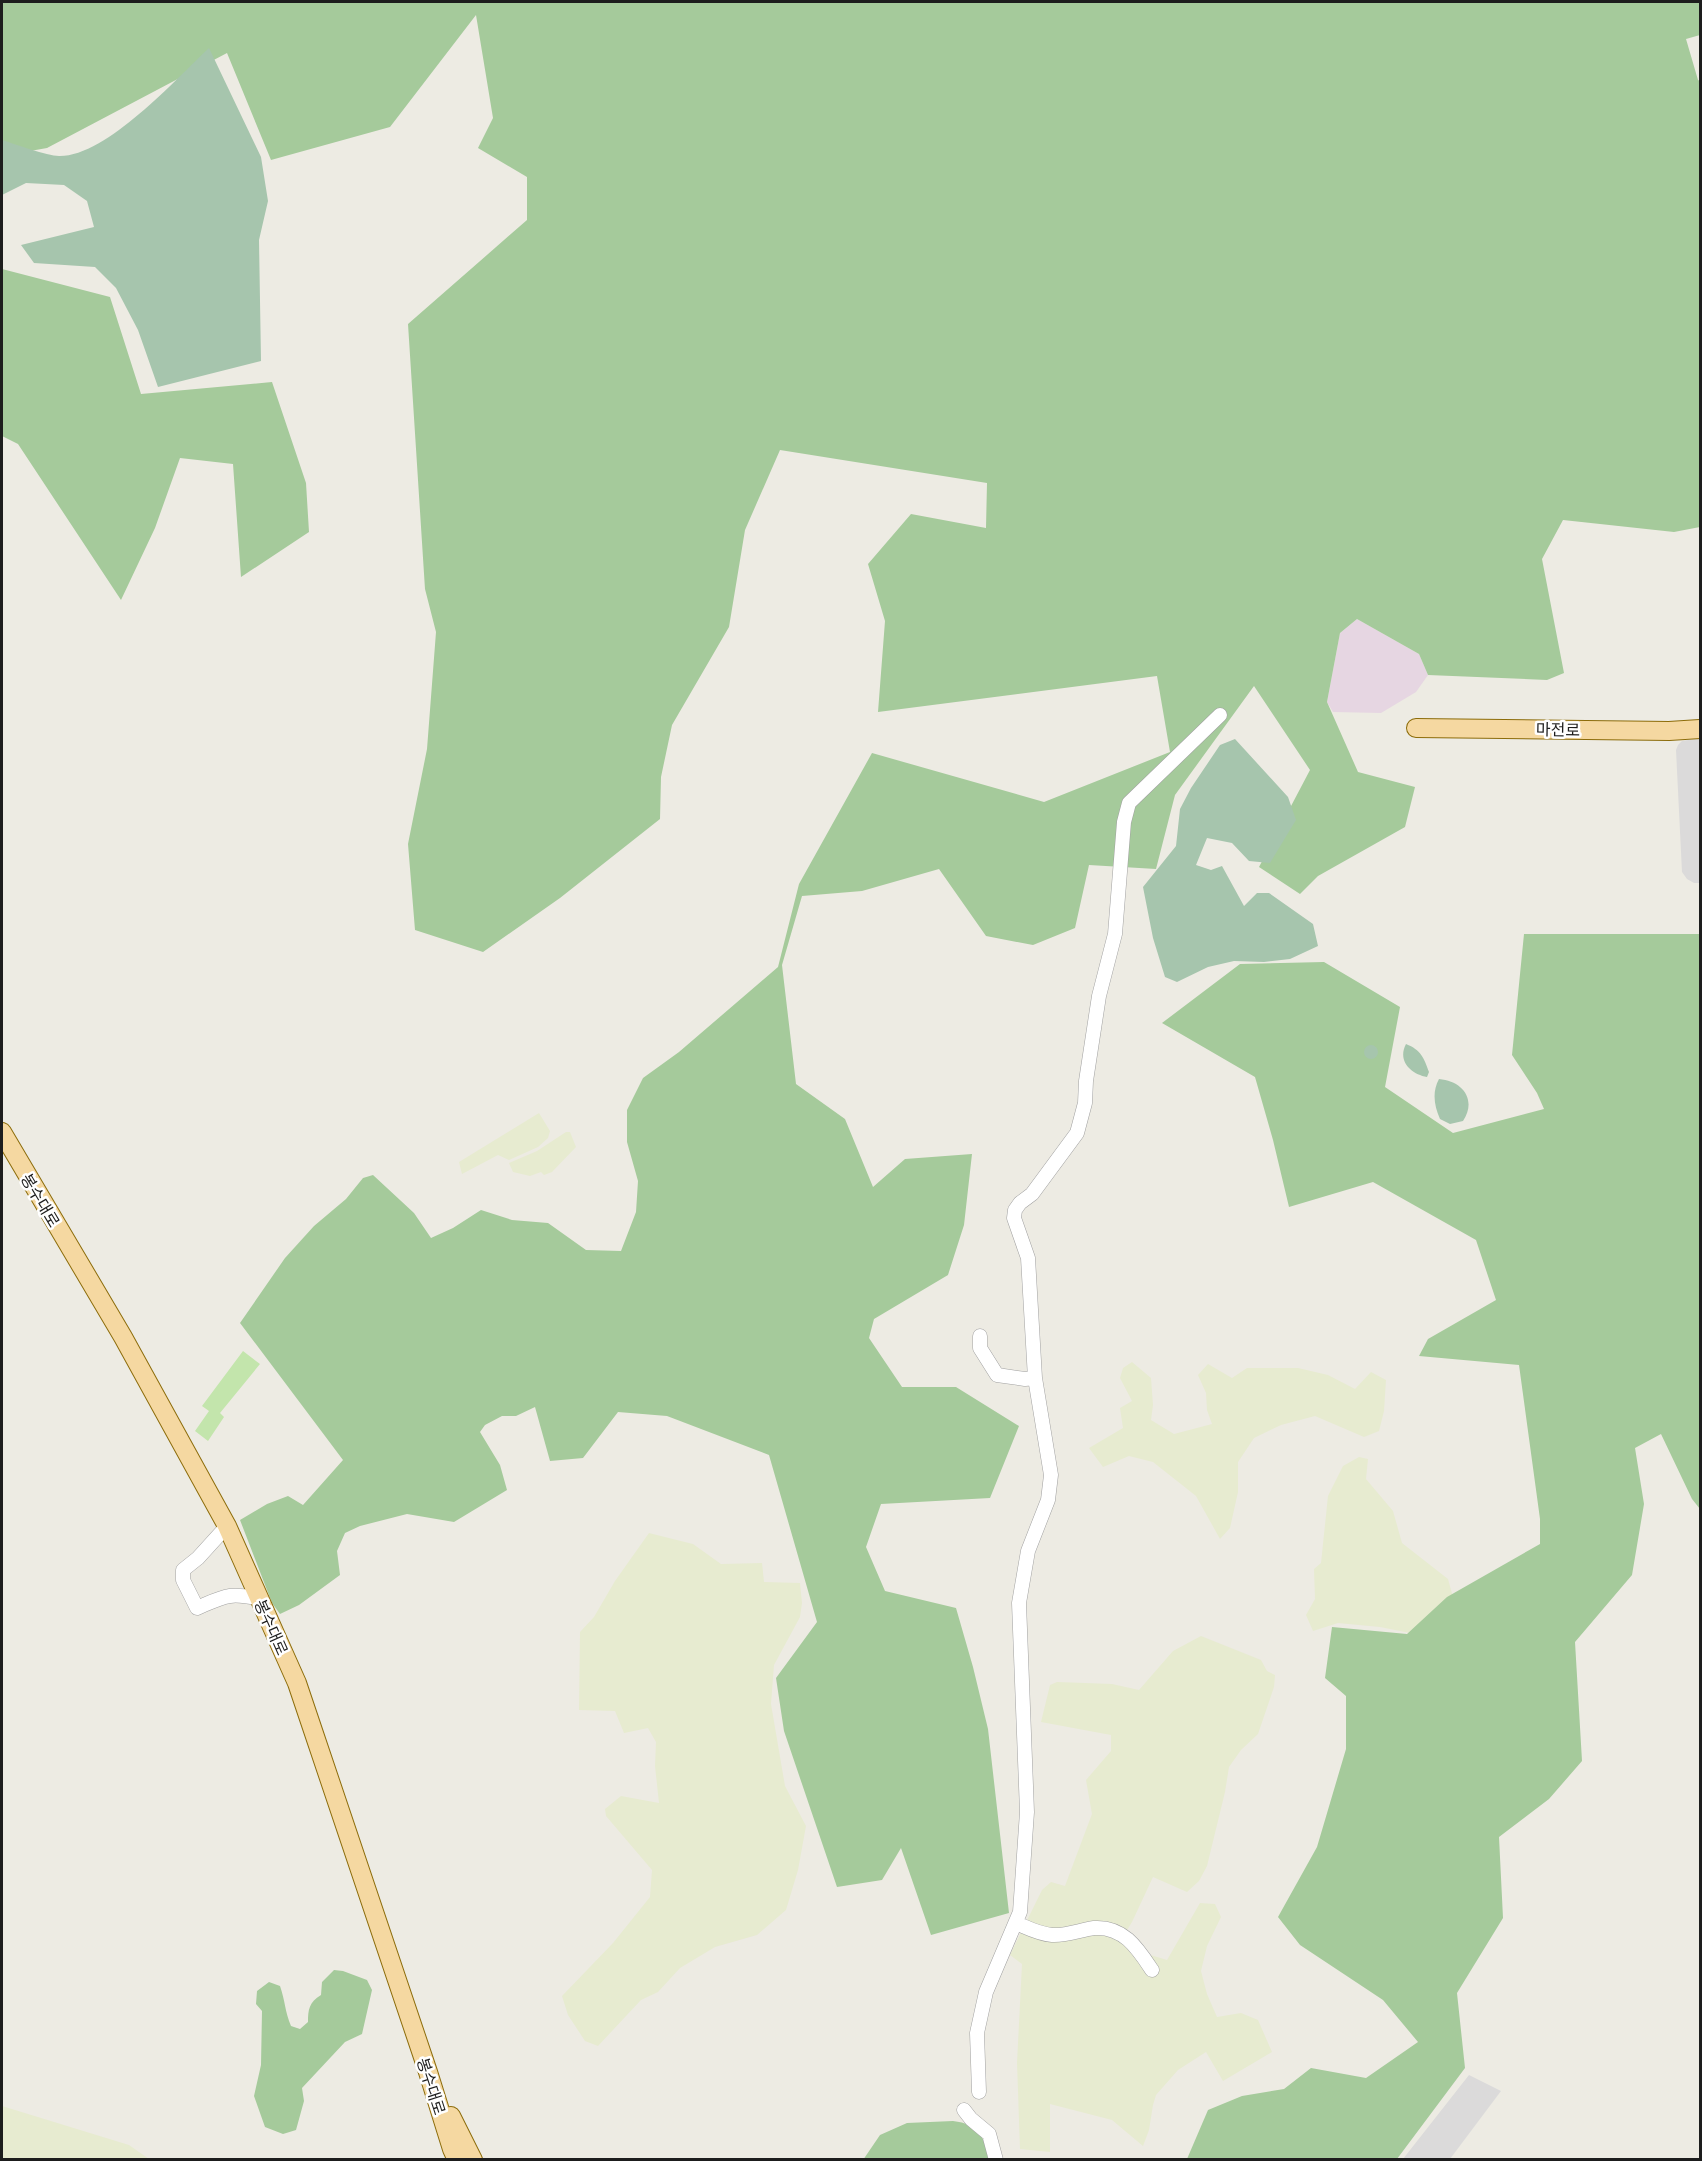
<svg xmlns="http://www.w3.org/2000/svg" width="1702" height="2161" font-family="Barlow,'Noto Sans KR',sans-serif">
	<rect width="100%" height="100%" fill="#edebe3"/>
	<path fill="#dbdada" d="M1700 738V883H1694L1687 879 1682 872 1676 750 1678 745 1682 741Z
		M1469 2075 1501 2091 1450 2159H1403Z"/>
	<path fill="#e6d6e2" d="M1357 619 1419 654 1428 675 1416 692 1381 713 1333 712 1327 702 1340 633Z"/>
	<path fill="#e7ebd0" d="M539 1113 550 1131 548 1138 538 1147 509 1160 498 1155 462 1174 459 1162Z
		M566 1132H570L576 1147 552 1172 544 1175 541 1172 530 1176 513 1172 509 1163 537 1151Z
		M1132 1362 1151 1378 1153 1405 1151 1420 1174 1434 1212 1424 1207 1410 1206 1393 1198 1375 1208 1364 1232 1378 1247 1368H1298L1328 1375 1355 1389 1371 1372 1386 1380 1384 1411 1379 1431 1364 1437 1315 1416 1281 1425 1254 1438 1238 1462V1492L1230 1528 1220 1539 1196 1496 1153 1462 1129 1456 1103 1467 1089 1448 1123 1428 1120 1408 1132 1401 1120 1378 1123 1368Z
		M1359 1457 1368 1459 1366 1479 1393 1511 1402 1543 1448 1579 1456 1608 1430 1637 1380 1627 1338 1623 1313 1631 1306 1615 1315 1599 1314 1569 1321 1563 1328 1496 1343 1466Z
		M649 1533 693 1544 721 1564 762 1563 764 1582 800 1583 802 1603 800 1617 774 1665 771 1704 785 1786 806 1826 798 1870 786 1910 757 1935 715 1947 680 1968 658 1992 641 2000 598 2046 585 2041 568 2015 562 1996 613 1943 650 1897 652 1870 606 1816 605 1809 621 1796 659 1803 655 1766 656 1742 648 1728 624 1733 615 1711 579 1710 580 1632 594 1617 615 1581Z
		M1201 1636 1261 1660 1267 1671 1275 1675 1274 1687 1258 1734 1241 1750 1229 1767 1225 1792 1207 1866 1199 1881 1187 1892 1153 1877 1132 1922 1121 1940 1134 1950 1167 1960 1200 1903 1215 1904 1221 1917 1207 1946 1201 1971 1207 1994 1217 2017 1241 2013 1258 2020 1272 2052 1223 2081 1206 2052 1178 2070 1156 2095 1153 2105 1149 2130 1143 2146 1112 2120 1050 2104V2152L1020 2149 1017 2063 1022 1964 1010 1955 1042 1890 1051 1882 1065 1886 1092 1814 1086 1780 1111 1751V1735L1041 1722 1050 1685 1057 1682 1085 1683 1112 1684 1139 1690 1173 1651Z
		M2 2106 129 2145 149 2159H2Z"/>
	<path fill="#c3e5ac" d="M243 1351 260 1364 220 1413 224 1417 208 1441 195 1431 209 1411 202 1406Z"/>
	<path fill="#a5ca9b" d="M2 2H1700V35L1686 39 1698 80 1700 81V527L1674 532 1563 520 1542 559 1564 673 1547 680 1428 675 1419 654 1357 619 1340 633 1327 702 1358 772 1415 787 1405 827 1318 876 1300 894 1259 867 1310 770 1254 686 1175 795 1156 869 1089 865 1075 928 1033 945 986 936 939 869 862 891 802 896 782 965 796 1084 845 1119 873 1187 905 1159 972 1154 964 1225 948 1275 874 1319 869 1338 902 1387H956L1019 1426 990 1498 881 1504 866 1547 885 1591 956 1608 973 1667 988 1729 1009 1913 931 1935 901 1848 882 1880 837 1887 784 1731 776 1678 817 1622 769 1455 667 1416 618 1412 583 1458 550 1461 535 1407 516 1416H502L485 1425 480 1432 500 1465 507 1490 454 1522 407 1514 360 1526 345 1533 337 1551 340 1575 299 1605 280 1614 272 1603 240 1520 267 1504 288 1496 303 1505 343 1460 240 1323 285 1258 314 1226 346 1199 363 1178 373 1175 414 1213 431 1238 453 1228 481 1210 512 1220 548 1223 586 1250 621 1251 636 1212 638 1181 627 1142V1110L643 1078 679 1052 778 967 799 884 872 753 1044 802 1170 752 1157 676 878 712 885 621 868 564 911 514 986 528 987 483 780 450 745 530 729 627 672 725 661 777 660 819 560 898 483 952 415 930 408 844 427 749 436 632 425 589 408 324 527 220V177L478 148 493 118 476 15 390 127 271 160 227 53 47 148 2 156Z
		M2 269 110 297 141 394 272 382 306 483 309 532 241 577 233 464 180 458 155 528 121 600 18 444 2 436Z
		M1524 934H1700V1509L1692 1499 1661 1434 1635 1448 1644 1504 1632 1575 1575 1642 1582 1761 1549 1799 1499 1837 1503 1918 1457 1993 1465 2068 1397 2159H1187L1208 2110 1242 2096 1284 2089 1311 2068 1366 2078 1418 2042 1383 2000 1300 1945 1278 1917 1317 1847 1346 1749V1696L1325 1678 1332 1627 1407 1634 1447 1597 1540 1544V1519L1519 1365 1419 1356 1428 1339 1496 1300 1476 1240 1373 1182 1289 1207 1273 1140 1255 1077 1162 1023 1240 964 1324 962 1400 1007 1385 1087 1453 1133 1544 1109 1537 1093 1512 1055Z
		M334 1970 343 1971 367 1980 372 1990 362 2034 345 2042 302 2088 304 2101 296 2130 283 2134 265 2127 254 2096 261 2065 262 2011 256 2004 257 1991 269 1982 280 1986C285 2000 285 2012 291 2026L300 2029 308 2022C308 2010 309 2002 321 1995L322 1982Z
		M953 2121C979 2124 984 2137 990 2160H863L880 2135 907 2123Z"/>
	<path fill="#a6c5ad" d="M209 48 261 157 268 201 259 240 261 361 158 387 138 330 116 288 95 267 34 263 21 245 94 227 87 201 64 185 26 183 2 195V140C15 144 47 156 59 156 106 157 176 79 209 48Z
		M1235 739 1288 797 1296 820 1270 863 1249 861 1232 843 1207 838 1196 865 1211 870 1222 866 1244 906 1257 893H1269L1313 924 1318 946 1290 959 1264 962 1234 961 1208 967 1177 982 1165 977 1153 938 1143 887 1176 846 1180 809 1191 788 1220 745Z
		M1406 1044C1421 1050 1424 1058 1429 1072L1427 1077C1411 1074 1397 1061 1406 1044Z
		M1364 1052a7 7 0 1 1 14 0a7 7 0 1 1-14 0Z
		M1439 1079C1463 1081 1477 1100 1463 1121L1450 1124 1440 1119C1434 1105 1432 1092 1439 1079Z"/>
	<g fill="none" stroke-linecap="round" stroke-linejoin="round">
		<g stroke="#a1a1a1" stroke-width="15">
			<path id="minor" d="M980 1336V1348L997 1375 1025 1379 1035 1378
				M227 1526 198 1558 183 1570V1580L197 1608C225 1596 229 1592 260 1599
				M1016 1923C1028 1928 1039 1934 1052 1935 1066 1936 1080 1930 1094 1928 1124 1926 1138 1949 1152 1970
				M979 2092 977 2033 986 1992 1020 1912 1027 1812 1019 1603 1028 1551 1048 1500 1051 1475 1035 1378 1028 1258 1014 1218 1015 1210 1020 1203 1032 1194 1077 1133 1085 1103 1086 1081 1099 996 1115 934 1124 822 1129 803 1220 715
				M964 2110 971 2119 989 2134 996 2160"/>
		</g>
		<g stroke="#8c6c0a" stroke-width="20">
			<path id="major" d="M1416 728 1669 731 1700 729
				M2 1132 123 1337 227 1526 297 1683 428 2072 452 2149 457 2160
				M451 2116 473 2160"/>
		</g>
		<use href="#minor" stroke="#fff" stroke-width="14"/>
		<use href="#major" stroke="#f5d8a1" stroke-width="18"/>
	</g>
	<g text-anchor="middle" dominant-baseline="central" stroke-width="5" stroke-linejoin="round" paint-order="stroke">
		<g font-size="16" fill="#1d1d1d" stroke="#fff">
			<text transform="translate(1558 729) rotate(1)">마전로</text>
			<text transform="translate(41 1200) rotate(59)">봉수대로</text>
			<text transform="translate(272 1627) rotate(66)">봉수대로</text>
			<text transform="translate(432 2086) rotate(72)">봉수대로</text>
		</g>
	</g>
	<rect width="1702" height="2161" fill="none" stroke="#1d1d1d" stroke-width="6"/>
</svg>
